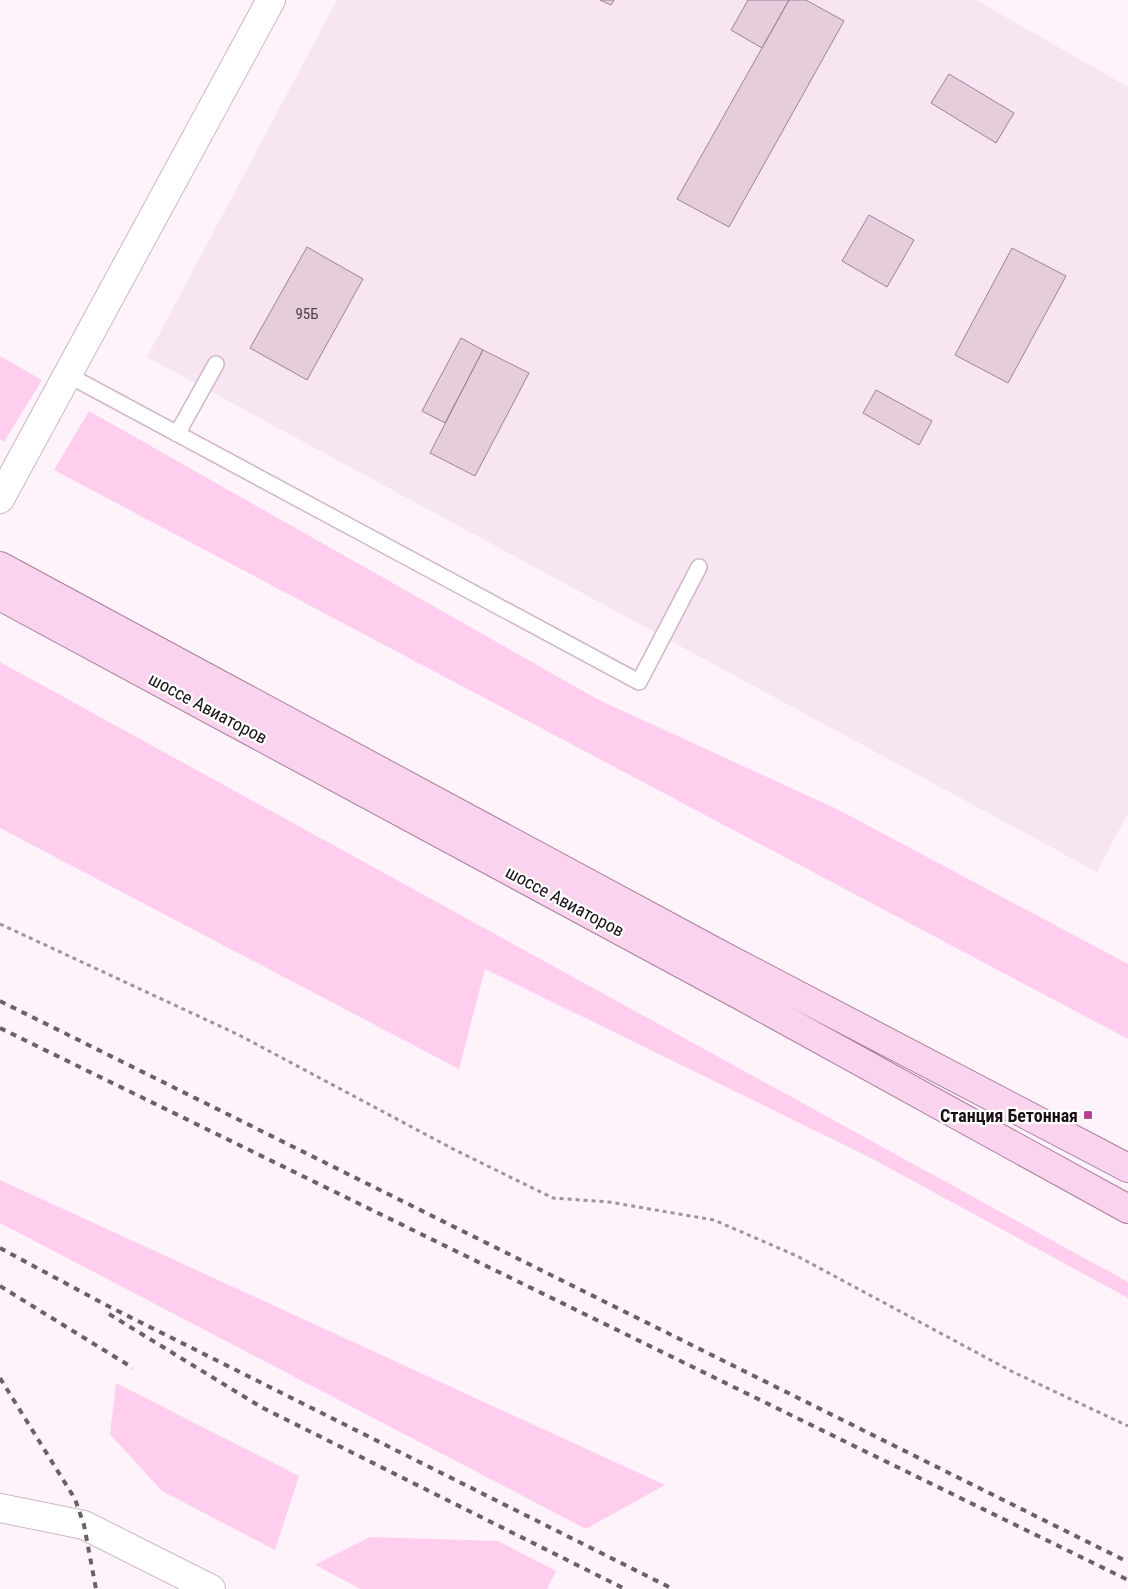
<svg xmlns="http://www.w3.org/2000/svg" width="1128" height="1589" font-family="'Roboto Condensed',sans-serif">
	<rect width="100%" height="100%" fill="#fef3fa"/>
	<path fill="#f7e5f1" d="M337 0H976L1128 87V813L1097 872 147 357Z"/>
	<path fill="#ffcded" d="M0 356 42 380 4 442 0 439Z
		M89 411 599 700 839 810 1128 964V1039L54 470Z
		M0 662 1128 1282V1298L869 1157 485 969 459 1069 0 828Z
		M0 1180 665 1485 586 1529 0 1223Z
		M116 1383 299 1476 275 1550 162 1491 110 1434Z
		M370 1537 498 1541 556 1571 547 1589H361L315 1565Z"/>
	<path fill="#e5cddc" stroke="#9b8593" d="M600 0H614L611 5Z
		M748 0H789L762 48 731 30Z
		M789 0H806L844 21 729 227 677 199Z
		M949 74 1014 113 996 143 931 103Z
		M869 215 914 240 887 287 842 261Z
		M307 247 363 279 307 380 250 348Z
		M1012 248 1066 276 1008 383 955 355Z
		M461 338 483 350 445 423 422 411Z
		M483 350 529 373 475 476 430 453Z
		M876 390 932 421 919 445 863 413Z"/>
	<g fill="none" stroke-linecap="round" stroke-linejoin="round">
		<g stroke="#cfb7c6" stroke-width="18">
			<path id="lane" d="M68 375 639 682 699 567
				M177 434 216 364"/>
		</g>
		<g stroke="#cfb7c6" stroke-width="30">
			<path id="street" d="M0 499 271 0
				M0 1508 84 1525 211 1589"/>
		</g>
		<g stroke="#a97e9b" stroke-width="30">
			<path id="primary" d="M0 566 725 957 1128 1168
				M0 596 745 998 1128 1209"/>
		</g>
		<path stroke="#9d939a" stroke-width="3" stroke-dasharray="4 4" stroke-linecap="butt" d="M0 924 239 1035 455 1150 553 1198 609 1202 714 1220 797 1256 1011 1371 1128 1426"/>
		<use href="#lane" stroke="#fff" stroke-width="15"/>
		<use href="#street" stroke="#fff" stroke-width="28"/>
		<use href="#primary" stroke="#fad4ee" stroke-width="28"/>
		<path stroke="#6a6167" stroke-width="4" stroke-dasharray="6 6" stroke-linecap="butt" d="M0 1001 1128 1562
			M0 1028 1128 1580
			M0 1248 106 1305 673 1589
			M0 1286 133 1368
			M109 1314 261 1407 625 1589
			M0 1378 75 1499 84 1525 96 1589"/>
	</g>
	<rect fill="#b74198" stroke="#fff" stroke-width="2" x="1083" y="1110" width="10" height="10" rx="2.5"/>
	<g text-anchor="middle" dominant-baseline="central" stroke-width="4.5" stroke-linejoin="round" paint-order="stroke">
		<g font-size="15" fill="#4c4048">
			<text x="307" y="314">95Б</text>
		</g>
		<g font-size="18" fill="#191116" stroke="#fff">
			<text transform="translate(208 708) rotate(28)">шоссе Авиаторов</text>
			<text transform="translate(565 901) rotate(28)">шоссе Авиаторов</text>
		</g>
		<g font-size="18" font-weight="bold" fill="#191116" stroke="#fff" text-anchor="end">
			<text x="1078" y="1115">Станция Бетонная</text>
		</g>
	</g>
</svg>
